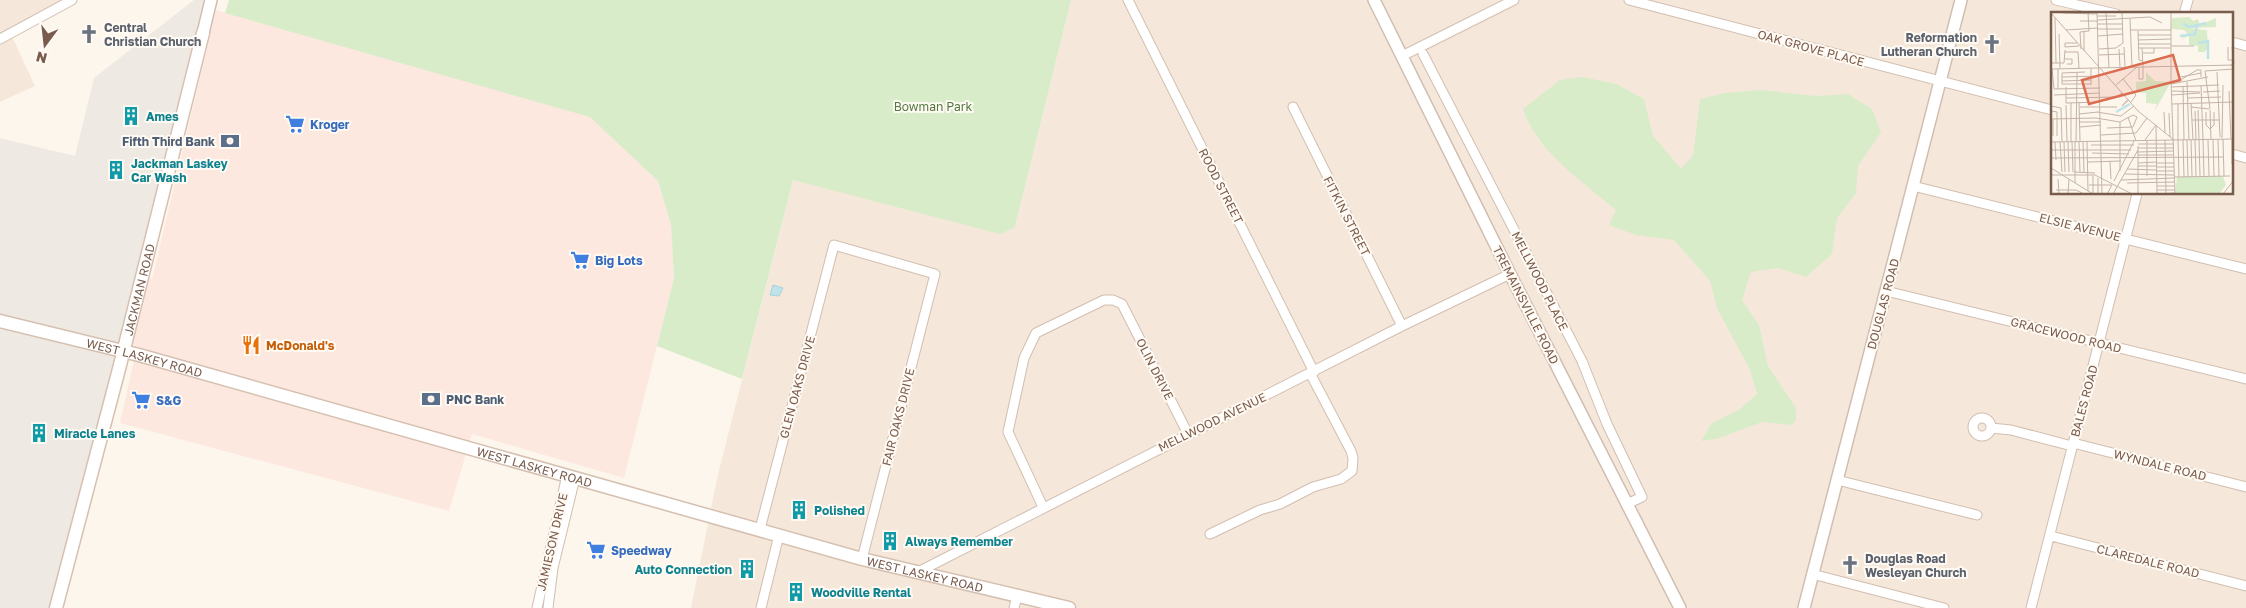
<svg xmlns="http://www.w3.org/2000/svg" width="2246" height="608" font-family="'Golos Text',sans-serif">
	<rect width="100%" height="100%" fill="#fdf6ec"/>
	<path fill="#f5e8da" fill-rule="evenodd" d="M0 0H72L11 34 35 86 0 102Z
		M1071 0H2246V608H691L718 474 793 180 868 198 1015 227ZM2052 14H2232V194H2052Z"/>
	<path fill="#fde8e0" d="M216 10 590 116 658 181 671 225 674 278 624 478 472 434 449 511 120 423 137 346 35 321 50 254 152 279Z"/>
	<path fill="#efe9e4" d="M194 0H211L56 608H0V138L75 156 94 78Z"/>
	<path fill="#d8ecc9" d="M229 0H1071L1015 227 1000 234 793 180 742 379 657 346 674 278 671 225 658 181 590 117 225 13Z
		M1583 77 1616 84 1644 99 1653 136 1681 169 1693 155 1700 99 1725 93 1760 90 1817 96 1848 94 1872 109 1881 132 1858 166 1856 193 1837 218 1832 254 1806 277 1778 268 1751 272 1742 300 1759 325 1768 366 1796 408V420L1792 425 1762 422 1720 438 1701 441 1711 424 1740 409 1757 394 1750 370 1717 308 1710 281 1674 240 1636 235 1609 225 1616 210C1582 181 1538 153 1523 109L1560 80Z"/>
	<path fill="#bfe3e8" stroke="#a5d3da" d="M773 285 783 288 779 296 770 295Z"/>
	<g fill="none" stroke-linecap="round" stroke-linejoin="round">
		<g stroke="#d1beb0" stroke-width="11">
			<path id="minor" d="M1128 0 1314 372
				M1629 0 2052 110
				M2056 0 2116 14
				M2184 14 2188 0
				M0 39 72 0
				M2232 42 2246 46
				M1423 54 1582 361 1607 424 1642 497 1627 504
				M1402 56 1514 0
				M1293 107 1402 326
				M2232 154 2246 158
				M1913 186 2246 269
				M1886 291 2246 379
				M1973 427a9 9 0 1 1 18 0a9 9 0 1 1-18 0Z
				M1991 428 2011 430 2072 446
				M2073 443 2246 487
				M1837 480 1977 515
				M1043 507 1008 432 1024 358 1036 333 1104 300H1113L1122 304 1188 434
				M760 529 834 245 935 274 862 559
				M1210 534 1260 510 1280 504 1313 487 1341 479 1352 471 1353 458 1351 451 1310 373
				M2051 536 2246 586
				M916 573 1402 326 1510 274
				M1812 574 1944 608
				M537 608 567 475
				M548 608 553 568 575 478
				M761 608 779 535
				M1014 608 1017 596
				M2031 608 2137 194"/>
		</g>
		<g stroke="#d1beb0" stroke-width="14">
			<path id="tertiary" d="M1374 0 1510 274 1680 608
				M203 33 211 0
				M1804 608 1961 0"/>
		</g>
		<g stroke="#d6c0b0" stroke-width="15">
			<g id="secondary">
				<path id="s1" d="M0 321 139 355 862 559 1069 608"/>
				<path id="s2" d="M56 608 119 369 203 33"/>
			</g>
		</g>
		<use href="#minor" stroke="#fff" stroke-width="9"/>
		<use href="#tertiary" stroke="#fff" stroke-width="11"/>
		<use href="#secondary" stroke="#fff" stroke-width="12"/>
	</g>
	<defs>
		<g id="church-bare" transform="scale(1.5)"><path d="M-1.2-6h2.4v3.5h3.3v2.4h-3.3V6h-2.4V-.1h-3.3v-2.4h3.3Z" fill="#6b7280" stroke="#fffaf3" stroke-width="2.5" paint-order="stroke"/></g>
		<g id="building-bare" transform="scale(1.5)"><path d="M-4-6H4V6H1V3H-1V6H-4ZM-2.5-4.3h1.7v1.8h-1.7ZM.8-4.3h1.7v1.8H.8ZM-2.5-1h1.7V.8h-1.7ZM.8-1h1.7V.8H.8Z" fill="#0f9aa8" stroke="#fffaf3" stroke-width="2.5" paint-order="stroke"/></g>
		<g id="supermarket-bare" transform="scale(1.5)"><path d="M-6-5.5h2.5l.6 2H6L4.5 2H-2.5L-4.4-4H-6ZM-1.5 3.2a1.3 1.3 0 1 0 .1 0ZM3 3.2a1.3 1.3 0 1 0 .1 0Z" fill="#3f7fe0" stroke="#fffaf3" stroke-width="2.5" paint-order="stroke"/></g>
		<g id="bank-bare" transform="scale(1.5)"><path d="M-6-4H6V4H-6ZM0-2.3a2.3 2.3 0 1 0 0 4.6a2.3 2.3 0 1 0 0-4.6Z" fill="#5c6f8a" stroke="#fffaf3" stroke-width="2.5" paint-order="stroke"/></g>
		<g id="restaurant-bare" transform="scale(1.5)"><path d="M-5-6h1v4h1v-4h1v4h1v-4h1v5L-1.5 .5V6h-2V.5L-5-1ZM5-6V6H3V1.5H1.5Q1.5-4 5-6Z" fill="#e8710a" stroke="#fffaf3" stroke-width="2.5" paint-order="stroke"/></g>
	</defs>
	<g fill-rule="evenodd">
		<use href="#church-bare" x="89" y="34"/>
		<use href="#church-bare" x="1992" y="44"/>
		<use href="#building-bare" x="131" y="116"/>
		<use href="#supermarket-bare" x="295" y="124"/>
		<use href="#bank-bare" x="230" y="141"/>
		<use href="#building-bare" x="116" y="170"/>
		<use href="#supermarket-bare" x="580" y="260"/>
		<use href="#restaurant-bare" x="251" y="345"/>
		<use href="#bank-bare" x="431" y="399"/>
		<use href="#supermarket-bare" x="141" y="400"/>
		<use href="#building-bare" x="39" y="433"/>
		<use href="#building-bare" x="799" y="510"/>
		<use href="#building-bare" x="890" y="541"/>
		<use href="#supermarket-bare" x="596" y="550"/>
		<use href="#church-bare" x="1850" y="565"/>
		<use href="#building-bare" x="747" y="569"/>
		<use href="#building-bare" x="796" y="592"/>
	</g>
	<g text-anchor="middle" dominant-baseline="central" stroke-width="4" stroke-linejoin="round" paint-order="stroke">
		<g font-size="12" font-weight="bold" fill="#5b616d" stroke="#fffaf3" text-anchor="start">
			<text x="104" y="27">Central<tspan x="104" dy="14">Christian Church</tspan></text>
			<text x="1977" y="37" text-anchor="end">Reformation<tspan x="1977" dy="14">Lutheran Church</tspan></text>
			<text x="1865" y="558">Douglas Road<tspan x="1865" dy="14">Wesleyan Church</tspan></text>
		</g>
		<g font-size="12" fill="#7a5c4d" stroke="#fffaf3">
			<text transform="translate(1811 48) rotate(15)">OAK GROVE PLACE</text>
			<text transform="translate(1221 186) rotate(63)">ROOD STREET</text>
			<text transform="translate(1347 216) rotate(63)">FITKIN STREET</text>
			<text transform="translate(2080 227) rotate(14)">ELSIE AVENUE</text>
			<text transform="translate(1540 281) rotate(63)">MELLWOOD PLACE</text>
			<text stroke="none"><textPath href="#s2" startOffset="329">JACKMAN ROAD</textPath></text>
			<text transform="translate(1883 304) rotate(-75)">DOUGLAS ROAD</text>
			<text transform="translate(1526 305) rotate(63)">TREMAINSVILLE ROAD</text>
			<text transform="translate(2066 335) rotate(14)">GRACEWOOD ROAD</text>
			<text stroke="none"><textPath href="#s1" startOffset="149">WEST LASKEY ROAD</textPath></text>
			<text transform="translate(1155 369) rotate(63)">OLIN DRIVE</text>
			<text transform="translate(797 387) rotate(-75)">GLEN OAKS DRIVE</text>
			<text transform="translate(2084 401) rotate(-75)">BALES ROAD</text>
			<text transform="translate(898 417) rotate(-76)">FAIR OAKS DRIVE</text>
			<text transform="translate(1212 422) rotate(-26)">MELLWOOD AVENUE</text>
			<text transform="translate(2160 465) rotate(14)">WYNDALE ROAD</text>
			<text stroke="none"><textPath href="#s1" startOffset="554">WEST LASKEY ROAD</textPath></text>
			<text transform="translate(552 542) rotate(-77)">JAMIESON DRIVE</text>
			<text transform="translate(2148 561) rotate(14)">CLAREDALE ROAD</text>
			<text stroke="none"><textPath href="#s1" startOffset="959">WEST LASKEY ROAD</textPath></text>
		</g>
		<g font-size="12" fill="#537a41" stroke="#fffaf3">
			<text x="933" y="106">Bowman Park</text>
		</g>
		<g font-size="12" font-weight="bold" fill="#0d838f" stroke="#fffaf3" text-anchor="start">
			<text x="146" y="116">Ames</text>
			<text x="131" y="163">Jackman Laskey<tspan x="131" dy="14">Car Wash</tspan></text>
			<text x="54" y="433">Miracle Lanes</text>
			<text x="814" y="510">Polished</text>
			<text x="905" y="541">Always Remember</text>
			<text x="732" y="569" text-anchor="end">Auto Connection</text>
			<text x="811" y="592">Woodville Rental</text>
		</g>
		<g font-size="12" font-weight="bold" fill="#366cbe" stroke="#fffaf3" text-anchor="start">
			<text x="310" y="124">Kroger</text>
			<text x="595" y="260">Big Lots</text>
			<text x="156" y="400">S&amp;G</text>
			<text x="611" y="550">Speedway</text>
		</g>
		<g font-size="12" font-weight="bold" fill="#4e5e75" stroke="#fffaf3" text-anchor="end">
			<text x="215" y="141">Fifth Third Bank</text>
			<text x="446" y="399" text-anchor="start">PNC Bank</text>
		</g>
		<g font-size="12" font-weight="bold" fill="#c56008" stroke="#fffaf3" text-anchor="start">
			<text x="266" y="345">McDonald's</text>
		</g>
	</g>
	<g transform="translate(2051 12)">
		<rect width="182" height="182" fill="#fdf6ec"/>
		<path d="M138 5 142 9 147 7 149 13 165 6V15L138 16 160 19H156L157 37 153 40H147V34L138 33V23L130 28 136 21 133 18 120 17 121 6ZM95 60 104 69 120 70 103 100 106 92 95 91V81L85 80V70L95 69ZM172 164 175 173 168 182H124L126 165Z" fill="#d8ecc9"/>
		<path fill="none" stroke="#bfe3e8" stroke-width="2.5" d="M132 12 139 15 155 11M129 24 144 22 146 14M147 31 157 29V47M65 100 79 92"/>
		<path fill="none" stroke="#c5b3a7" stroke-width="1" d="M55 0 58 56M120 0V69M0 1 87 99 123 128M12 1 46 2M46 4H65M4 6 5 51M79 7 81 55M47 8 99 5 111 11M29 9H47M47 12H72M47 17H72M15 18 47 16M80 18H120M87 19 88 48 92 49M8 22 9 56M87 23H120M47 24 72 22M87 28 120 27M26 31H14V35L28 34M87 32H120M120 34H143M73 35 74 55M177 35V48H181M87 36H120M91 36 92 55M30 37 29 20 38 19 37 0M48 37 65 36 72 31 71 0M68 37 69 55M33 39V20M14 40H27L28 56M92 41H103V36M48 43 73 42M14 47H21V52H16M0 51H13L14 38M180 53 183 52 181 35M88 55V67H92V55M40 56V73M0 57 183 53M1 57 3 77 49 76M7 57V77M34 60 11 61V72H40M166 60 169 125M11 65 49 64M130 65 150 61M72 67 85 83 80 90M11 69 40 68M120 69 124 182M126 70 146 58H150V65M136 70 138 128M120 72 157 65M65 73 86 55M132 74 133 128M150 74 152 128M15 75V91L49 90M120 75 168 73M121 79 149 80M178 79 180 127M152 80 169 79M3 83 49 81M121 83 149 81M15 86 66 85 71 81M136 86 170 85M77 87 71 94 78 88M28 90 29 129M20 91V130M140 91 142 128M121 92 183 90M127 92V128M15 93 16 130M0 94 10 96 11 130M29 95H66M140 95 158 97M159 97 154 59 183 57M147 98 148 128M159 98 160 128M0 99 6 100V124M144 99 145 128M46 100 70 104 83 94M113 100 114 121M155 100V113L159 117 163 113V100M118 101 119 125M28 102 47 100M77 105 85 129M0 107 45 106 69 110 82 103 86 105 82 115 56 116M2 107V124M141 108H169M29 110H50M69 110V159M105 113 106 182M29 115 50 113M50 123 85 121 96 106M171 126 172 73M172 127 173 164M181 127V152M94 128 105 113M96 128V164M114 128 115 181M127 128 128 165M132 128 133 165M136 128 137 165M140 128 141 164M144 128 145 164M148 128 149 164M152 128 153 164M157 128 158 164M162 128 163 164M167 128 168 164M32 129 33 160M36 129 37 179M0 130 183 127M4 130 5 148M9 130 11 160M13 130 14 160M17 130 18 160M21 130 22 160M25 130 26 60M28 130 29 160M87 132H123M40 133H83M87 134V182M87 136H123M0 138H80M86 140 123 139M41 141 78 142M87 143H123M0 146 172 145M59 149 60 167M37 150 70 149M87 151 105 150M105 151H123M87 154H105M105 155H123M0 156 42 182M76 157 105 158M105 159H123M23 160 44 161M74 162 123 163M0 163H44L81 182M124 165 179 164M47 166V182M7 167 8 182M70 168 124 166M63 169 83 129M24 171V130M76 171 124 170M38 173H61L56 182M106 174H124M5 178H25L31 181M106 178H124M17 182 18 167M42 182V164M51 182 46 0H51M62 182 87 138M106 182 124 181M172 182 183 168"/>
		<path fill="#dc6d51" fill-opacity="0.15" stroke="#dc6d51" stroke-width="2.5" d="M122 43 129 68 38 92 31 68Z"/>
		<rect width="182" height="182" fill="none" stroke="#7a5c4d" stroke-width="2.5"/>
	</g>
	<g transform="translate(45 45) rotate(195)" stroke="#fffaf3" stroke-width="4" paint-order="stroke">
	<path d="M0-4L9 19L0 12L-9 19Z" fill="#7a5c4d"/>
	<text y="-8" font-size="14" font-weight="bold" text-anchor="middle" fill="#7a5c4d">N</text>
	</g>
</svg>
